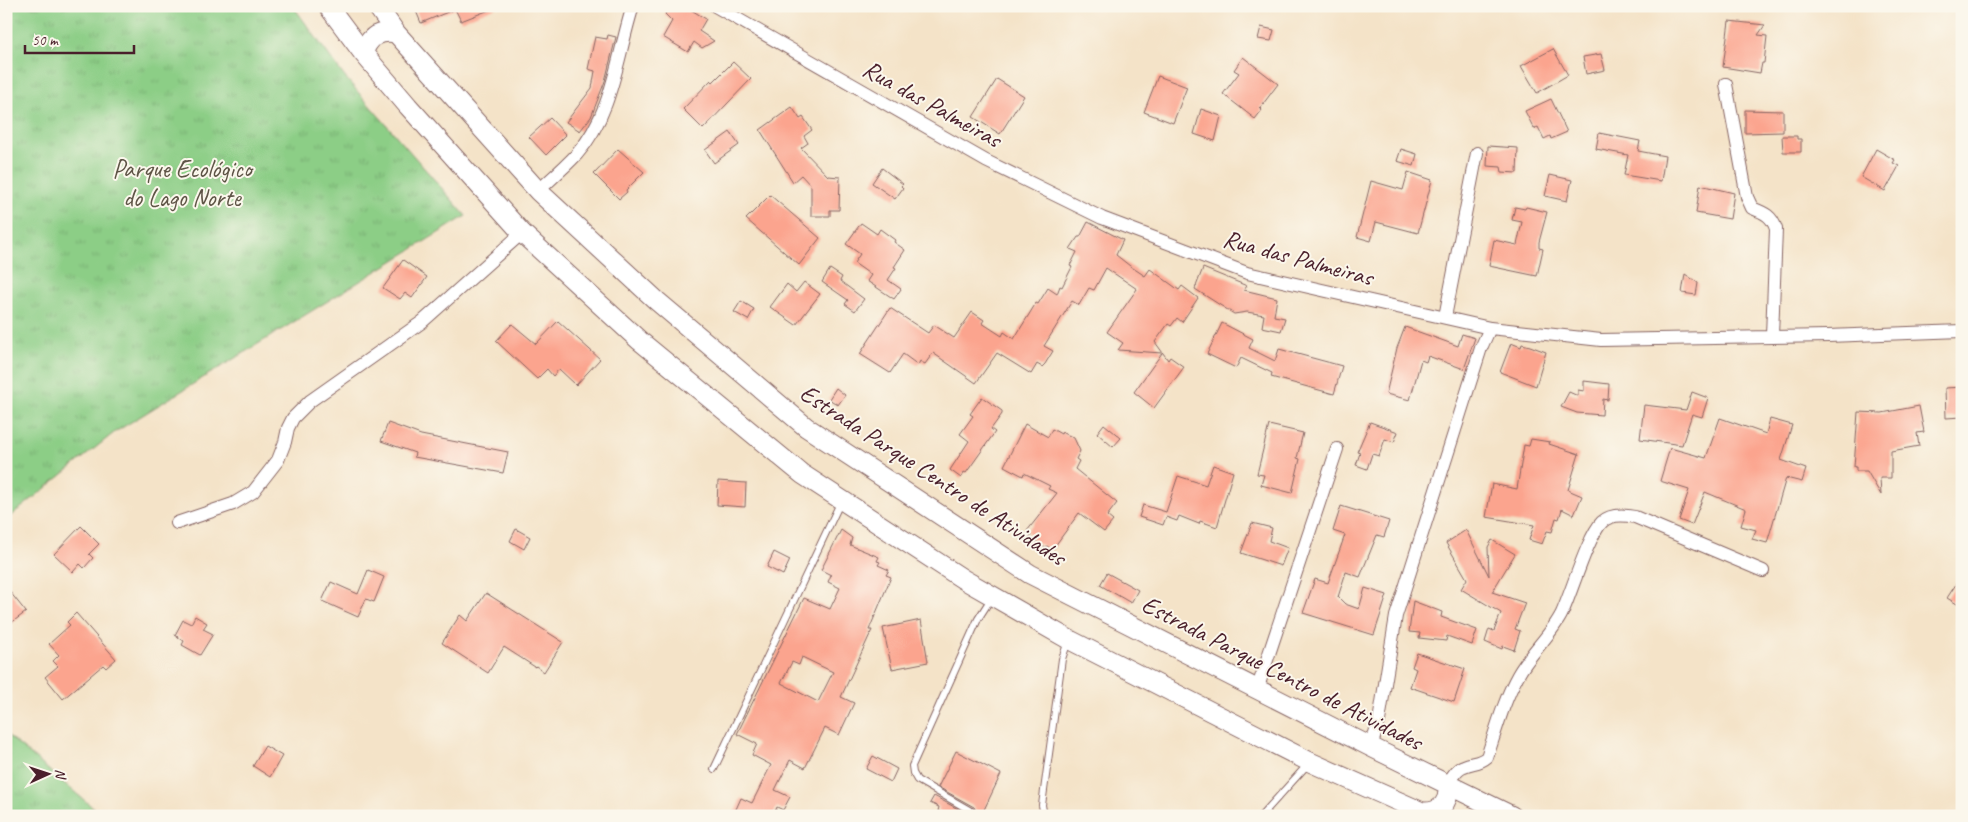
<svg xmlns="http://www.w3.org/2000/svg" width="1968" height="822" font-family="Caveat,sans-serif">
	<defs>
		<pattern id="grass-tufts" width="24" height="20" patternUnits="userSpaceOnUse" patternTransform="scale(1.25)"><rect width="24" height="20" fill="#8cce86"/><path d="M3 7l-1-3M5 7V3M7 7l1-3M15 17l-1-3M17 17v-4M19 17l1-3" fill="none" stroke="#7ab074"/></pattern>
	</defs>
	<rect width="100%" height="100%" fill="#fbf7ec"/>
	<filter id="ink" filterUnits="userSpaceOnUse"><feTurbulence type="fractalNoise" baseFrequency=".02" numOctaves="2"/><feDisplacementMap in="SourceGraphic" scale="10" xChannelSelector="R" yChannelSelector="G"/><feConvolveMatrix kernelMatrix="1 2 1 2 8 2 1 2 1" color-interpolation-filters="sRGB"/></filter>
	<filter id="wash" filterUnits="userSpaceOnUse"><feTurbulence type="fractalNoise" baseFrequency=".0096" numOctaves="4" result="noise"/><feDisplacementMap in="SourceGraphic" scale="20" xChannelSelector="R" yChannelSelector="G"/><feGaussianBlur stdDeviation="1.12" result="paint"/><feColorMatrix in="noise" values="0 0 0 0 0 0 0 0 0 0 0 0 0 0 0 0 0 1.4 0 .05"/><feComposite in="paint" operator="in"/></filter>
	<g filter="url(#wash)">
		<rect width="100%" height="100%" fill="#f4e3c8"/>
		<path fill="url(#grass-tufts)" stroke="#6b7658" d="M6 6H293L344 76 466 216 115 432 6 520Z
			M6 734 103 816H6Z"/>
		<g id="blocks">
			<path fill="#fba48e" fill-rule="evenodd" d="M428 6H497V7L461 21 455 9 421 23 416 11Z
				M670 6H685L706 19 699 31 714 41 702 48 694 42 688 52 663 37 672 21 665 14Z
				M1729 21 1765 25 1758 35 1767 36 1764 63H1762L1760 73 1723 67Z
				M1261 27 1274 30 1271 41 1258 39Z
				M608 35 616 37 605 81 591 117 580 131 566 122 592 88 595 71 588 69 595 37 607 39Z
				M1553 49 1568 75 1537 93 1521 66Z
				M1601 54 1605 70 1586 74 1583 57Z
				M1243 57 1278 84 1260 108 1262 110 1255 119 1223 94 1239 73 1234 70Z
				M733 62 751 79 703 129 683 109 711 80 713 82Z
				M1158 76 1187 87 1173 123 1144 112Z
				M997 79 1024 96 1000 134 973 117Z
				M1551 99 1567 132 1551 139 1550 136 1544 139 1538 127 1534 129 1525 111Z
				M792 107 800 119 803 117 812 130 804 136 808 143 801 148 828 176 840 177 839 210H830V216H811V186L801 175 793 182 760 130Z
				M1201 109 1221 116 1215 141 1194 134Z
				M1745 110 1783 111V132L1745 133Z
				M550 118 566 135 546 155 529 137Z
				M730 132 739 145 714 163 705 150Z
				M1599 133 1640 141 1638 151 1665 156 1661 181 1624 175 1628 155 1596 149Z
				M1782 136H1797V139H1801V152H1783Z
				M1488 146 1518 148 1517 173 1502 172 1501 167 1487 166Z
				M618 149 644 172 626 190 627 192 619 199 594 174Z
				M1401 149 1417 154 1414 166 1397 161Z
				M1876 149 1895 160 1893 163 1899 166 1885 191 1861 177Z
				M882 168 903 184 901 186 903 188 895 199 872 183Z
				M1408 172 1432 180 1418 233 1376 222 1371 241 1357 237 1371 181 1403 190Z
				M1550 175 1572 180 1567 201 1545 196Z
				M1700 185 1734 193 1730 219 1696 213Z
				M770 195 820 238 799 265 746 219Z
				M1515 207 1525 209 1526 207 1547 212 1539 242V248L1543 249 1537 276 1489 266 1494 240 1517 245 1522 222 1512 220Z
				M1088 222 1123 240 1116 255 1130 266 1145 276 1150 269 1179 290 1182 286 1198 298 1182 322 1177 318 1171 326 1168 324 1155 342 1168 360 1170 357 1184 367 1154 408 1134 392 1162 353 1118 350 1123 343 1107 332 1137 289 1106 268 1094 290 1089 288 1079 305 1072 301 1044 346 1053 351 1045 364 1042 367 1037 364 1031 374 997 353 976 383 933 353 925 364 920 361 918 365 903 354 890 373 860 354 890 308 928 333 934 325 954 338 972 312 984 320 982 323 1002 336 1004 332 1014 339 1036 303 1038 304 1048 288 1057 294 1060 286 1062 287 1072 267 1070 266 1077 252 1070 249 1078 237H1080Z
				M861 223 877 234 880 229 895 240 894 242 905 250 894 267 896 268 888 280 901 289 894 299 867 281 871 275 854 263 860 254 846 244Z
				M403 260 427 277 412 298 405 293 400 299 383 288Z
				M1203 268 1247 286 1244 290 1277 298 1274 316 1285 318 1281 331 1262 327 1264 315 1247 312 1234 314 1195 289Z
				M830 269 842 277 840 281 864 299 855 311 845 304 848 300 822 282Z
				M1685 274 1698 283 1696 295 1682 293Z
				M804 282 820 294 796 325 770 307 787 284 796 292Z
				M741 301 754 309 748 320 734 312Z
				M558 321 600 359 576 385 559 369 553 376 547 369 537 379 496 341 512 324 536 344Z
				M1222 323 1253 339 1249 348 1275 361 1279 349 1342 366 1334 394 1271 377 1272 373 1241 358 1236 368 1207 354Z
				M1405 327 1458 346 1462 334 1475 338 1464 369 1428 356 1426 362 1421 360 1410 400 1386 394 1397 348Z
				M1511 343 1521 347 1522 344 1530 346 1546 352 1536 386 1500 372Z
				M1584 381 1609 384 1608 400 1603 399 1602 415 1577 413 1561 407 1569 392 1578 396V390L1584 391Z
				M1962 387V417L1946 418 1945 388Z
				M836 388 845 395 838 405 829 399Z
				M1692 392 1708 398 1702 417 1692 414 1682 445 1640 439 1644 405 1686 410Z
				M982 397 1002 411V414L991 429 995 432 966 473 964 472 961 478 950 470 969 441 960 434 973 416 970 414Z
				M1919 406 1924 432 1917 433 1919 446 1891 451V478H1880L1881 495 1867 471H1856V467H1854L1858 412 1882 413Z
				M1720 418 1766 434 1770 419 1792 425 1781 460 1806 469 1802 482 1786 478 1767 543 1752 539 1756 530 1741 526 1746 509 1705 492 1692 525 1679 520 1689 490 1660 481 1670 448 1706 458Z
				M1370 422 1398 432 1394 442 1385 439 1379 456 1372 454 1367 469 1356 465 1360 453 1357 452Z
				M388 423 421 435 508 452 503 473 414 457 415 453 381 441Z
				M1025 424 1048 437 1052 429 1061 434 1062 432 1074 438 1080 451 1076 459 1079 461 1075 469 1117 503 1107 516 1113 521 1104 532 1079 513 1052 550 1047 546 1045 548 1030 537 1031 535 1027 531 1057 493 1048 489 1050 486 1024 473 1023 476 1004 466Z
				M1104 424 1121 438 1113 447 1097 433Z
				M1269 425 1303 433 1297 458 1300 459 1292 493 1261 485 1264 475 1257 474Z
				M1531 439 1550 442 1549 444 1579 454 1568 490 1582 496 1574 515 1562 509 1559 519 1556 518 1552 532 1547 531 1542 544 1529 540 1534 525 1486 517 1492 484 1517 489 1524 445 1529 446Z
				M1213 465 1233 472 1217 527 1200 521 1199 524 1179 516 1177 521 1166 517 1163 525 1139 517 1143 505 1166 512 1178 476 1206 485Z
				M718 481 746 483 745 507 717 505Z
				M1341 506 1389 521 1384 537 1377 535 1360 577 1346 572 1338 597 1345 604 1359 609 1365 588 1387 595 1374 635 1303 613 1315 579 1328 583 1345 535 1333 531Z
				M1252 523 1272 528 1269 541 1288 548 1281 566 1241 553Z
				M81 526 99 544 89 554 93 558 84 568 80 564 73 572 54 554Z
				M516 529 530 537 524 549 510 541Z
				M841 530 852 538 850 545 879 557 877 561 880 562 878 565 889 570 886 575 891 577 869 630H872L841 697 854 703 839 735 825 728 805 768 790 760 775 790 790 797 783 810 777 807 773 816H733L741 798 752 803 771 765 752 755 757 744 737 734 804 598 830 609 840 588 828 582 831 575 821 570ZM802 657 833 672 818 702 781 683 792 662 799 665Z
				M1466 530 1489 576 1488 547 1492 540 1515 554 1492 592 1525 603 1515 629 1520 631 1514 650 1503 646 1502 649 1485 642 1489 629 1494 631 1501 613 1461 589 1467 579 1446 543Z
				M774 552 790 560 783 575 767 567Z
				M368 570 384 577 374 602 366 599 358 617 322 601 331 582 358 594Z
				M1107 573 1138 590 1131 603 1100 585Z
				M1962 575V607L1947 598Z
				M6 587 26 612 11 623 6 617Z
				M486 593 563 642 544 672 536 666 535 667 504 647 488 673 442 643 460 615 467 621Z
				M1413 601 1442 612 1441 617 1477 630 1472 645 1447 636 1446 641 1419 638 1420 633 1409 632Z
				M76 613 116 659 106 668 103 665 63 699 45 677 58 666 53 661 59 655 49 644 70 625 67 622Z
				M195 616 207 623 203 629 213 634 200 655 182 645 184 641 175 635 183 620 191 624Z
				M921 620 928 662 892 669 883 628Z
				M1417 653 1465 669 1454 702 1410 687 1416 669 1412 667Z
				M265 746 282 756 270 777 253 766Z
				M956 751 1001 774 981 816H972L976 811 974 807 938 787Z
				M873 756 897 769 891 782 866 769Z
				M934 796 969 815 970 816H947L938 811 939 807 930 803Z"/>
		</g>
	</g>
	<g filter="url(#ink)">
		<use href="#blocks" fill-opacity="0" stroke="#866462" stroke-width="1"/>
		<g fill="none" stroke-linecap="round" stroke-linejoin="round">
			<g stroke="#866462" stroke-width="8">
				<path id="lane" d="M714 769 841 501
					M971 811 917 780 913 773 912 766 978 619 992 597
					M1044 816 1042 805 1062 659 1068 641
					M1261 816 1309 763"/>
			</g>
			<g stroke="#866462" stroke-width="14">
				<path id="street" d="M715 6 986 161 1102 218 1247 273 1490 328 1601 340 1828 336 1962 331
					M1726 84 1747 197 1752 208C1765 213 1772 216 1776 229L1772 336
					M538 191C551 179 565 167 577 154 613 113 617 56 633 6
					M1445 317 1477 153
					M177 523 233 504 253 492 278 460 285 442 288 428 293 418 310 401 422 322 522 233
					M1257 690 1337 449
					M1371 747 1379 721 1396 616 1481 348 1490 328
					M1447 784C1452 777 1457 768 1464 766 1473 762 1479 764 1487 757 1496 730 1504 700 1518 675 1530 653 1552 634 1562 613 1572 591 1588 536 1602 522 1610 514 1625 515 1635 517L1763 571"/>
			</g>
			<g stroke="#866462" stroke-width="21">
				<path id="secondary" d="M328 6 363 53 408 106 522 233 640 341 802 474 963 579 1068 639 1310 762 1431 816
					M377 6 396 33 538 191 657 301 806 427 1030 574 1371 747 1512 816
					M363 53C369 37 379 30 396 33
					M1423 812C1441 813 1451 801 1447 784"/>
			</g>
			<use href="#lane" stroke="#fff" stroke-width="6"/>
			<use href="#street" stroke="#fff" stroke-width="12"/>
			<use href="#secondary" stroke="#fff" stroke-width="19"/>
		</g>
	</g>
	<g text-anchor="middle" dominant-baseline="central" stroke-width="4" stroke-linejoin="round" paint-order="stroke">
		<g font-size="25" fill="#4a1f2b" stroke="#fbf7ec">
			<text transform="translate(932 104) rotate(29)">Rua das Palmeiras</text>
			<text transform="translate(1298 258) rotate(15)">Rua das Palmeiras</text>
			<text transform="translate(933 475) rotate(33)">Estrada Parque Centro de Atividades</text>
			<text transform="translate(1282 673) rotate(27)">Estrada Parque Centro de Atividades</text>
		</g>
		<g font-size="25" fill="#5e5446" stroke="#fbf7ec">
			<text x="182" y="169">Parque Ecológico<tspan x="182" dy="29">do Lago Norte</tspan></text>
		</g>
	</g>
	<rect width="1968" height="822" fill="none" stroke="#fbf7ec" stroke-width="25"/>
	<g transform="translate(48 774) rotate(87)" stroke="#fbf7ec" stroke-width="4" paint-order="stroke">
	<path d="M0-4L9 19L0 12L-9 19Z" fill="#4a1f2b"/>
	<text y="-8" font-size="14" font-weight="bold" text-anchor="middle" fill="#4a1f2b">N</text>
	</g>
	<path d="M25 45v8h109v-8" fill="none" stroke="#4a1f2b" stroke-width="2.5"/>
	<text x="32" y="45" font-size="15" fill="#4a1f2b" stroke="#fbf7ec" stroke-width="4" paint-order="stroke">50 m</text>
</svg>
